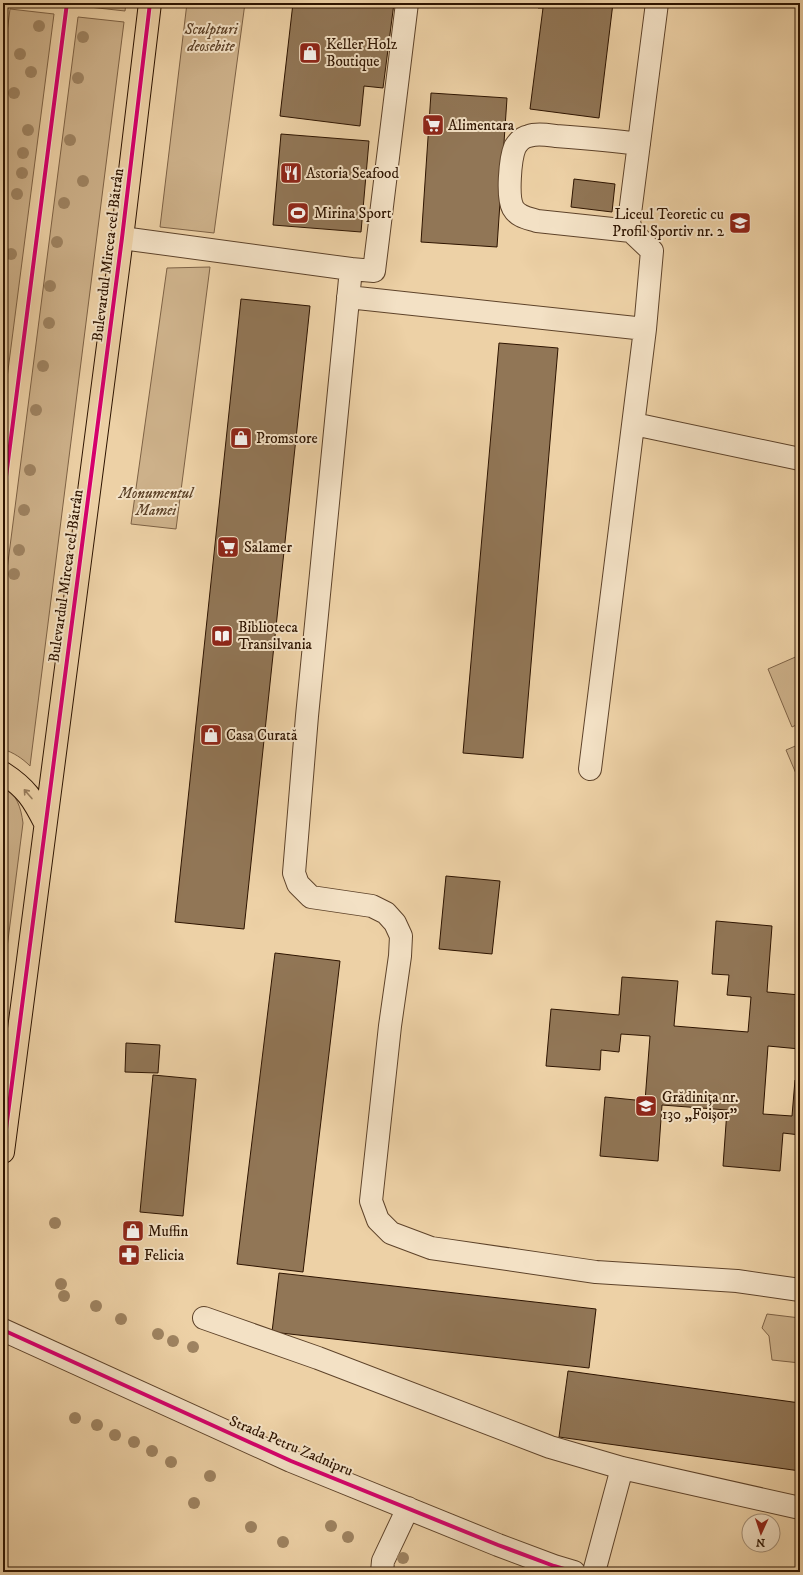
<svg xmlns="http://www.w3.org/2000/svg" width="803" height="1575" font-family="'IM FELL DW Pica',serif">
	<rect width="100%" height="100%" fill="#edd1a6"/>
	<filter id="stains"><feTurbulence type="fractalNoise" baseFrequency=".005" numOctaves="4"/><feColorMatrix values="0 0 0 0 .2 0 0 0 0 .09 0 0 0 0 .02 0 0 0 .5 -.17"/></filter>
	<radialGradient id="worn" r=".72"><stop offset=".6" stop-color="#630" stop-opacity="0"/><stop offset="1" stop-color="#630" stop-opacity=".3"/></radialGradient>
	<path fill="#cdb18a" stroke="#7e6245" d="M80 3H126L125 11 80 6Z
		M187 3H245L214 233 160 227Z
		M10 9 54 14 3 409V65Z
		M78 17 124 22 30 766C22 758 14 753 3 749V601Z
		M210 267 176 529 131 524 167 268Z
		M800 655V723L792 727 768 669Z
		M800 744V783L786 750Z
		M3 786C17 794 21 808 23 823L3 979Z
		M767 1314 800 1318V1363L772 1360 769 1336 762 1328Z"/>
	<path fill="#917656" stroke="#2e1400" d="M293 3H394L383 88 364 86 360 126 280 116Z
		M538 3H613L599 118 530 109 543 8H538Z
		M431 93 507 98 497 247 421 242Z
		M281 134 369 141 361 232 273 225Z
		M574 179 615 184 612 212 571 207Z
		M241 299 310 306 244 929 175 922Z
		M499 343 558 348 523 758 463 753Z
		M446 876 500 881 492 954 439 949Z
		M716 921 772 926 767 992 800 995V1049L768 1046 763 1114 792 1116 795 1080H800V1135L783 1133 780 1171 723 1166 727 1110 662 1105 658 1161 600 1156 605 1097 645 1101 650 1036 621 1034 619 1052 601 1050 600 1070 546 1066 551 1009 619 1015 622 977 678 981 674 1026 748 1032 751 997 727 995 729 975 712 974Z
		M275 953 340 961 303 1272 237 1264Z
		M126 1043 160 1045 158 1073 125 1072Z
		M153 1075 196 1079 183 1216 140 1212Z
		M279 1273 596 1309 589 1368 272 1332Z
		M568 1371 800 1403V1471L559 1437Z"/>
	<g fill="none" stroke-linecap="round" stroke-linejoin="round">
		<g stroke="#5e432a" stroke-width="24">
			<path id="minor" d="M407 3 374 271 351 269 307 716 294 873 298 884 311 897 372 906 386 913 395 923 401 936 400 956 390 1026 371 1201 378 1220 391 1233 431 1248 596 1272 737 1281 800 1290
				M631 231 537 221C528 218 518 217 513 208 507 197 510 159 515 147 518 142 523 137 529 136 537 133 548 135 556 136 584 138 611 140 639 144
				M122 238 351 269
				M348 297 645 329 590 769
				M645 329 652 251 631 231 629 221 657 3
				M634 424 800 459
				M204 1318 318 1358 550 1447 622 1468 800 1508
				M3 1330 291 1461 498 1545 554 1566 574 1572
				M382 1572 383 1561 408 1508
				M594 1572 622 1468"/>
		</g>
		<g stroke="#2e1400" stroke-width="24">
			<path id="major" d="M3 773C26 788 33 799 45 823
				M3 1152 122 238 150 3"/>
		</g>
		<use href="#minor" stroke="#f3e1c5" stroke-width="22"/>
		<use href="#major" stroke="#edd1a6" stroke-width="22"/>
		<g stroke="#f3e1c5" stroke-width="6">
			<path id="cycleway" d="M3 500 67 3
				M3 1152 122 238 150 3
				M3 1330 291 1461 498 1545 554 1566 574 1572"/>
		</g>
		<use href="#cycleway" stroke="#d6006c" stroke-width="4"/>
	</g>
	<g fill="#9e8361">
		<circle cx="39" cy="26" r="6"/>
		<circle cx="83" cy="37" r="6"/>
		<circle cx="20" cy="54" r="6"/>
		<circle cx="31" cy="72" r="6"/>
		<circle cx="78" cy="78" r="6"/>
		<circle cx="14" cy="93" r="6"/>
		<circle cx="28" cy="130" r="6"/>
		<circle cx="70" cy="140" r="6"/>
		<circle cx="23" cy="153" r="6"/>
		<circle cx="22" cy="173" r="6"/>
		<circle cx="83" cy="181" r="6"/>
		<circle cx="17" cy="194" r="6"/>
		<circle cx="64" cy="203" r="6"/>
		<circle cx="57" cy="242" r="6"/>
		<circle cx="11" cy="254" r="6"/>
		<circle cx="50" cy="286" r="6"/>
		<circle cx="49" cy="323" r="6"/>
		<circle cx="43" cy="366" r="6"/>
		<circle cx="36" cy="410" r="6"/>
		<circle cx="30" cy="470" r="6"/>
		<circle cx="24" cy="510" r="6"/>
		<circle cx="19" cy="550" r="6"/>
		<circle cx="14" cy="574" r="6"/>
		<circle cx="55" cy="1223" r="6"/>
		<circle cx="61" cy="1284" r="6"/>
		<circle cx="64" cy="1296" r="6"/>
		<circle cx="96" cy="1306" r="6"/>
		<circle cx="121" cy="1319" r="6"/>
		<circle cx="158" cy="1334" r="6"/>
		<circle cx="173" cy="1341" r="6"/>
		<circle cx="193" cy="1347" r="6"/>
		<circle cx="75" cy="1418" r="6"/>
		<circle cx="97" cy="1425" r="6"/>
		<circle cx="115" cy="1435" r="6"/>
		<circle cx="134" cy="1442" r="6"/>
		<circle cx="152" cy="1451" r="6"/>
		<circle cx="171" cy="1462" r="6"/>
		<circle cx="210" cy="1476" r="6"/>
		<circle cx="194" cy="1503" r="6"/>
		<circle cx="331" cy="1526" r="6"/>
		<circle cx="251" cy="1527" r="6"/>
		<circle cx="348" cy="1537" r="6"/>
		<circle cx="283" cy="1542" r="6"/>
		<circle cx="403" cy="1558" r="6"/>
	</g>
	<defs><path id="oneway-shaft" d="M-6 0H5M1.5-3L5.5 0L1.5 3" fill="none" stroke-width="1.6" stroke-linecap="round" stroke-linejoin="round"/></defs>
	<use stroke="#977c5b" href="#oneway-shaft" transform="translate(28 794) rotate(-131)"/>
	<defs>
		<g id="shop-square" transform="scale(1.15)"><rect x="-9" y="-9" width="18" height="18" rx="4" fill="#8f2418" stroke="#f3e1c5"/><path d="M-5-2.5h2.3a2.7 3.5 0 0 1 5.4 0H5L5.5 6h-11ZM-1.5-2.5h3a1.5 2.3 0 0 0-3 0Z" fill="#fff"/></g>
		<g id="supermarket-square" transform="scale(1.15)"><rect x="-9" y="-9" width="18" height="18" rx="4" fill="#8f2418" stroke="#f3e1c5"/><path d="M-6-5.5h2.5l.6 2H6L4.5 2H-2.5L-4.4-4H-6ZM-1.5 3.2a1.3 1.3 0 1 0 .1 0ZM3 3.2a1.3 1.3 0 1 0 .1 0Z" fill="#fff"/></g>
		<g id="restaurant-square" transform="scale(1.15)"><rect x="-9" y="-9" width="18" height="18" rx="4" fill="#8f2418" stroke="#f3e1c5"/><path d="M-5-6h1v4h1v-4h1v4h1v-4h1v5L-1.5 .5V6h-2V.5L-5-1ZM5-6V6H3V1.5H1.5Q1.5-4 5-6Z" fill="#fff"/></g>
		<g id="stadium-square" transform="scale(1.15)"><rect x="-9" y="-9" width="18" height="18" rx="4" fill="#8f2418" stroke="#f3e1c5"/><path d="M0-5a6.5 5 0 1 0 0 10a6.5 5 0 1 0 0-10ZM-3.5-1.8h7v3.6h-7Z" fill="#fff"/></g>
		<g id="school-square" transform="scale(1.15)"><rect x="-9" y="-9" width="18" height="18" rx="4" fill="#8f2418" stroke="#f3e1c5"/><path d="M0-5L7-2L0 1L-7-2ZM-4 1L0 2.5L4 1V4Q0 6-4 4Z" fill="#fff"/></g>
		<g id="library-square" transform="scale(1.15)"><rect x="-9" y="-9" width="18" height="18" rx="4" fill="#8f2418" stroke="#f3e1c5"/><path d="M-6-4Q-3-5.5-.7-3.5V5Q-3 3-6 4ZM6-4Q3-5.5 .7-3.5V5Q3 3 6 4Z" fill="#fff"/></g>
		<g id="pharmacy-square" transform="scale(1.15)"><rect x="-9" y="-9" width="18" height="18" rx="4" fill="#8f2418" stroke="#f3e1c5"/><path d="M-2-6h4v4h4v4h-4v4h-4v-4h-4v-4h4Z" fill="#fff"/></g>
	</defs>
	<g fill-rule="evenodd">
		<use href="#shop-square" x="310" y="53"/>
		<use href="#supermarket-square" x="433" y="125"/>
		<use href="#restaurant-square" x="291" y="173"/>
		<use href="#stadium-square" x="298" y="213"/>
		<use href="#school-square" x="740" y="223"/>
		<use href="#shop-square" x="241" y="438"/>
		<use href="#supermarket-square" x="228" y="547"/>
		<use href="#library-square" x="222" y="636"/>
		<use href="#shop-square" x="211" y="735"/>
		<use href="#school-square" x="646" y="1106"/>
		<use href="#shop-square" x="133" y="1231"/>
		<use href="#pharmacy-square" x="129" y="1255"/>
	</g>
	<g text-anchor="middle" dominant-baseline="central" stroke-width="4" stroke-linejoin="round" paint-order="stroke">
		<g font-size="15" font-style="italic" fill="#5e4329" stroke="#f3e1c5">
			<text x="211" y="29">Sculpturi<tspan x="211" dy="17">deosebite</tspan></text>
			<text x="156" y="493">Monumentul<tspan x="156" dy="17">Mamei</tspan></text>
		</g>
		<g font-size="15" fill="#2e1400" stroke="#f3e1c5" text-anchor="start">
			<text x="326" y="44">Keller Holz<tspan x="326" dy="17">Boutique</tspan></text>
			<text x="448" y="125">Alimentara</text>
			<text x="306" y="173">Astoria Seafood</text>
			<text x="314" y="213">Mirina Sport</text>
			<text x="724" y="214" text-anchor="end">Liceul Teoretic cu<tspan x="724" dy="17">Profil Sportiv nr. 2</tspan></text>
			<text x="256" y="438">Promstore</text>
			<text x="244" y="547">Salamer</text>
			<text x="238" y="627">Biblioteca<tspan x="238" dy="17">Transilvania</tspan></text>
			<text x="226" y="735">Casa Curată</text>
			<text x="662" y="1097">Grădinița nr.<tspan x="662" dy="17">130 „Foișor”</tspan></text>
			<text x="148" y="1231">Muffin</text>
			<text x="144" y="1255">Felicia</text>
		</g>
		<g font-size="15" fill="#2e1400" stroke="#f3e1c5">
			<text transform="translate(108 255) rotate(-83)">Bulevardul Mircea cel Bătrân</text>
			<text transform="translate(66 576) rotate(-82)">Bulevardul Mircea cel Bătrân</text>
			<text transform="translate(291 1446) rotate(23)">Strada Petru Zadnipru</text>
		</g>
	</g>
	<rect width="803" height="1575" fill="none" stroke="#edd1a6" stroke-width="16"/>
	<rect x="4" y="4" width="795" height="1567" fill="none" stroke="#2e1400" stroke-width="2"/>
	<rect x="8" y="8" width="787" height="1559" fill="none" stroke="#2e1400"/>
	<g transform="translate(761 1533) rotate(183)"><circle r="19" fill="#f3e1c5" stroke="#a48f76"/>
	<path d="M0-3L7 15L0 10L-7 15Z" fill="#8f2418"/>
	<text y="-6" font-size="11" font-weight="bold" text-anchor="middle" fill="#2e1400">N</text>
	</g>
	<rect width="100%" height="100%" filter="url(#stains)"/>
	<rect width="100%" height="100%" fill="url(#worn)"/>
</svg>
